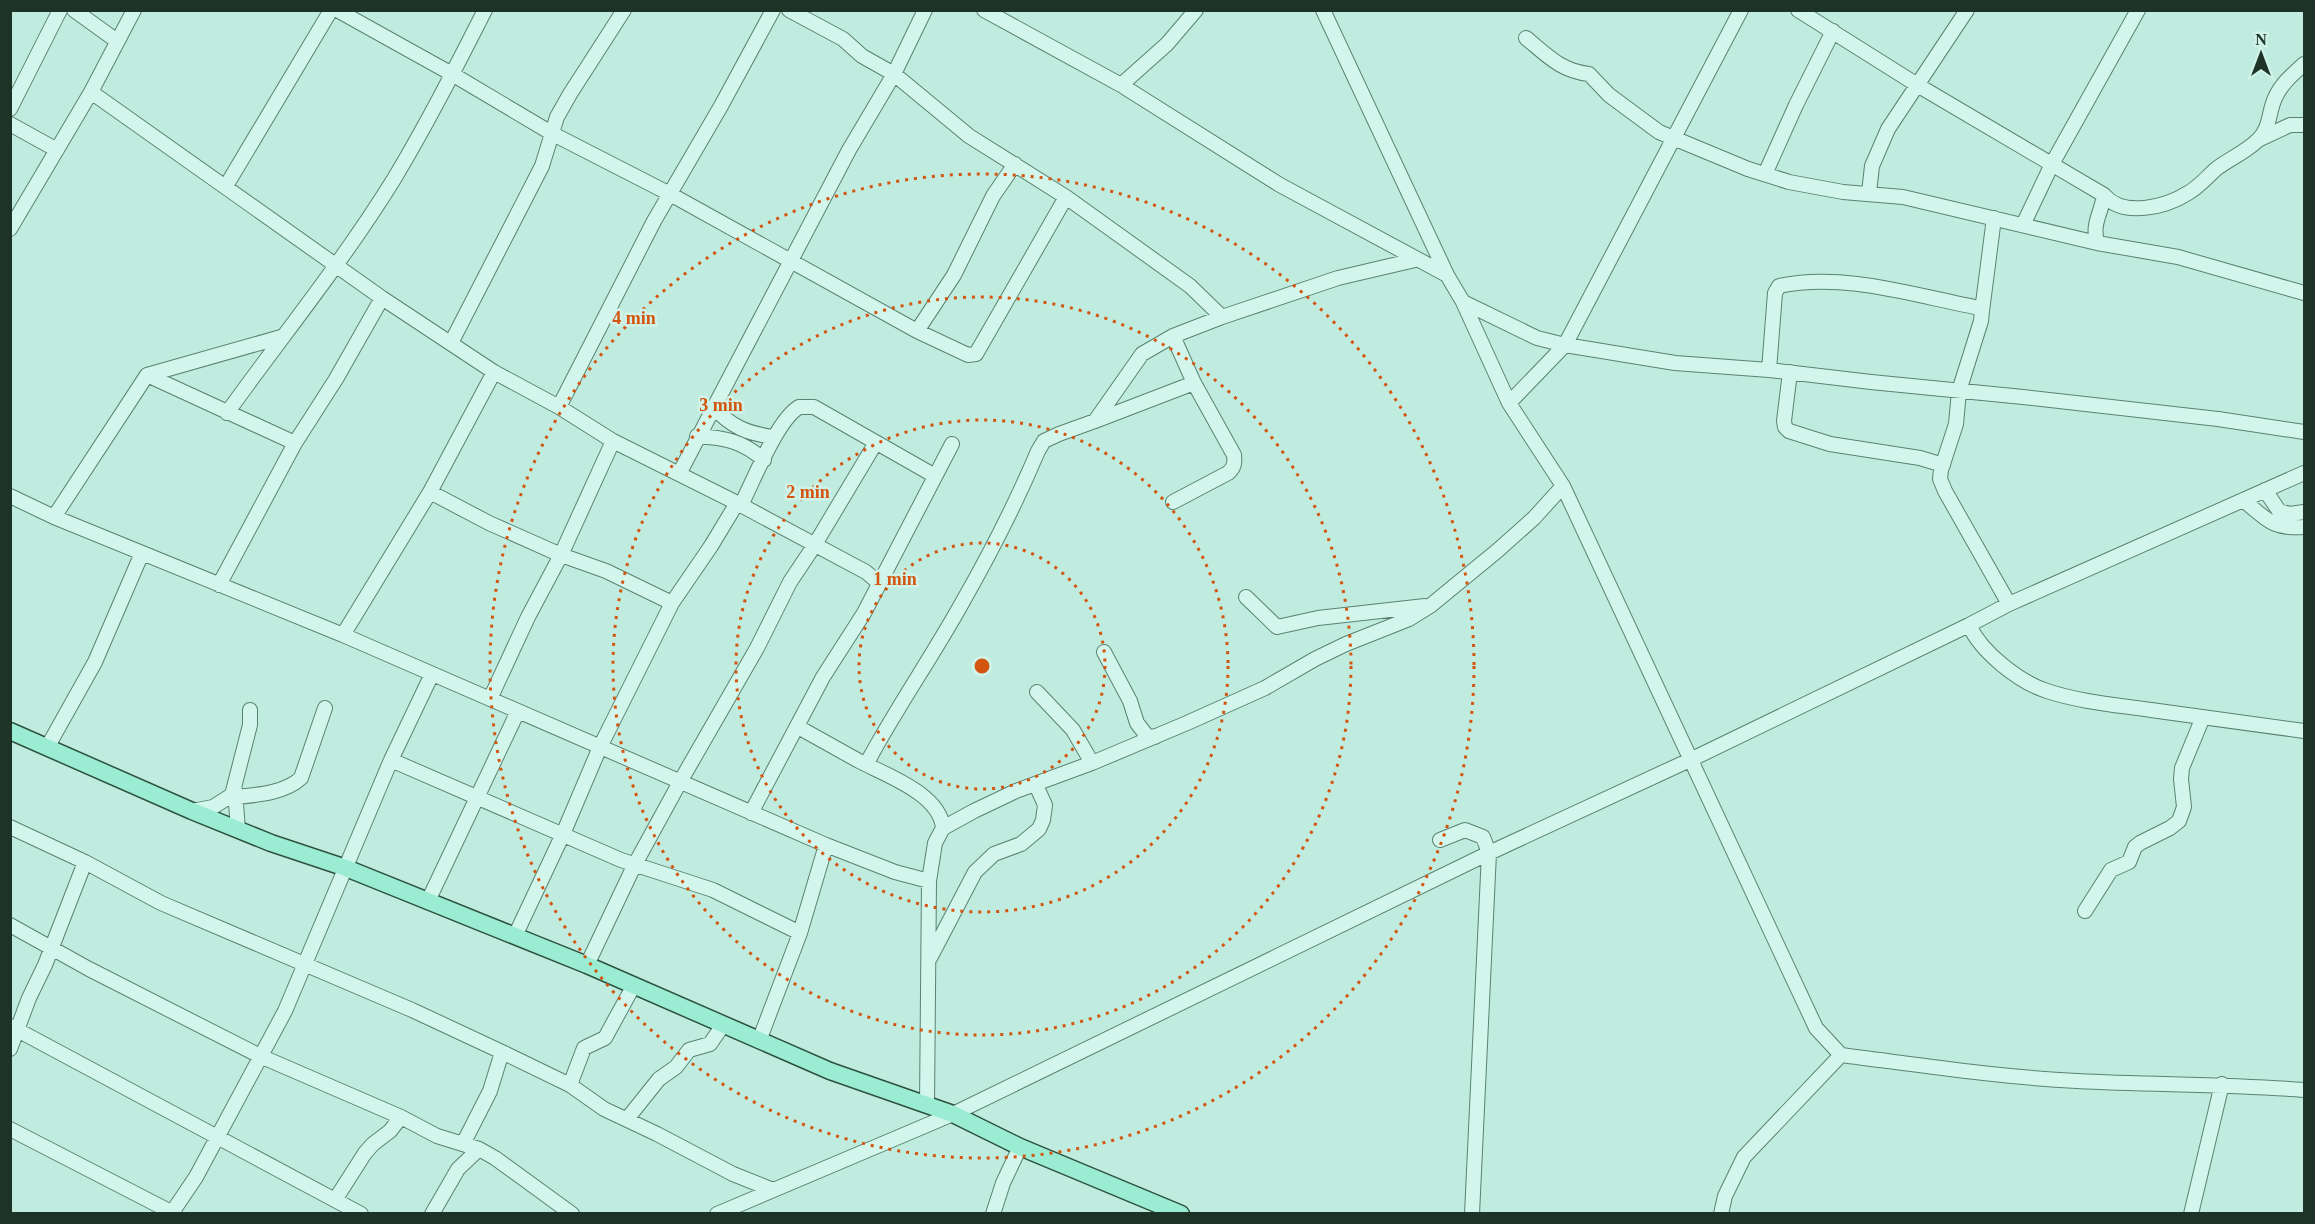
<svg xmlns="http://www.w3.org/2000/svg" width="2315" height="1224" font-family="'Times New Roman',serif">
	<rect width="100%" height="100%" fill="#c0ebdf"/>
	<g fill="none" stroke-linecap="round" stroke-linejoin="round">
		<g stroke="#598370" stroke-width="16">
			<path id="minor" d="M74 10 117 41
				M337 10 452 74 553 134 670 194 917 331 968 355 976 354 1066 197
				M789 10 843 39 862 56 894 74 969 136 1066 197 1190 286 1222 317
				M984 10 1121 85 1280 185 1447 275
				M1323 10 1447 275 1463 302 1509 403 1563 486 1816 1028 1841 1055 1744 1157 1725 1196 1721 1214
				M1798 10 1919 86 2104 195C2123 218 2166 207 2188 193 2199 187 2207 177 2216 169 2229 159 2246 152 2258 140 2271 127 2268 113 2275 98 2281 84 2293 74 2304 64
				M1526 38C1548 56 1561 71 1589 74L1609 95 1659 132 1748 169 1789 182 1843 192 1903 197 2097 243 2178 257 2304 293
				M1121 85 1167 44 1196 10
				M91 92 382 298 494 372 559 407 613 441 737 503 866 572 879 583
				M10 109 60 10
				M10 124 57 150
				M2258 140 2290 125H2304
				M1765 174 1796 105 1833 31
				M226 186 331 10
				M1869 193 1872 166 1888 129 1967 10
				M2023 225 2052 164 2138 10
				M10 229 91 92 134 10
				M2097 243C2092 222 2101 215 2104 195
				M1463 302 1537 338 1565 345 1675 363 1769 370 1871 382 2023 397 2218 419 2304 432
				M1982 311 1994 218
				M917 331 954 275 993 196 1015 164
				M451 343 542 166 557 117 570 94 624 10
				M1769 370 1775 293 1779 286C1845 272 1915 296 1980 308L1982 311 1981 321 1959 391 1956 424 1941 470 1940 479 1945 491 2009 604
				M1790 372 1784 421 1785 427 1789 431 1830 444 1920 458 1943 465
				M147 375 295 443
				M1509 403 1565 345 1741 10
				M559 407 654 221 721 106 773 10
				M713 407C732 427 746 433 773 437
				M227 413C283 335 344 260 394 179 427 124 456 67 485 10
				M1095 421 1194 383 1173 336
				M697 436C726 438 742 441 764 460
				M679 474 849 150 894 74 925 10
				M2265 490 2279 511 2290 514 2304 512
				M430 492 489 523 561 555 606 571 672 603
				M10 496 54 517 343 635 826 845 895 872 929 881
				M2243 500C2268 520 2271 529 2304 527
				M1173 502 1228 473C1234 468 1235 463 1234 455L1194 383
				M741 505C754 480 777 420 799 407H814L935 476
				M54 517 147 375 281 337
				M219 585 295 443 336 379 382 298
				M1246 597 1277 627 1318 618 1425 606
				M1969 625C1981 652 2019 682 2047 691 2080 702 2117 705 2151 710 2202 717 2253 724 2304 731
				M343 635 430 492 494 372
				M1104 652 1130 701 1137 723 1147 736 1155 737
				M1037 692 1073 730 1092 763
				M490 699 528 617 561 555 613 441
				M798 727C818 738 839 750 859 761 886 775 940 794 943 828
				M48 746 95 662 142 553
				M391 760 621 860 713 890 800 933
				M865 763 868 761C897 707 932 657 962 603 990 554 1016 503 1038 451L1044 441 1059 434 1095 421 1142 354 1173 336 1222 317 1338 278 1415 260
				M235 790 238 830
				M236 797C257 795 285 793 301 778L325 708
				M192 811 213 807 232 795 250 725V710
				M751 813 823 677 864 613 952 444
				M10 827 85 862 161 903 412 1010 502 1052 570 1085 604 1109 657 1134 733 1174 773 1190
				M1440 840 1465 830 1483 837 1489 853 1472 1214
				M428 901 518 711
				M2085 911 2111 870 2129 862 2135 847 2140 843 2170 828 2179 821 2184 807 2181 779 2182 768 2203 717
				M10 925 89 969 260 1056 401 1117 437 1136 479 1149 495 1158 572 1214
				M515 936 563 834 600 747 672 603 711 546 737 503
				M930 958 975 872 994 854 1021 844 1039 829 1043 820 1045 805 1036 785
				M587 965 634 866 680 782 757 648 790 582 814 546 875 444
				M10 1026 361 1214
				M759 1041 800 933 826 845
				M10 1049 29 998 45 965 85 862
				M1841 1055C1920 1065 1998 1077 2077 1081 2153 1085 2229 1084 2304 1090
				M570 1085 584 1048 605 1038 634 985
				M927 1105 929 881 935 843 943 828 974 811 1016 791 1092 763 1187 723 1265 688 1315 659 1346 644 1409 619 1430 606 1497 551 1534 518 1563 486
				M627 1119 659 1079 676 1067 689 1050 710 1044 723 1025
				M10 1129 175 1214
				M463 1144 490 1091 502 1052
				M335 1200 365 1153 373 1144 390 1131 401 1117
				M171 1214 196 1177 285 1011 391 760 432 674
				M432 1214 458 1169 479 1149
				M717 1214 953 1114 1489 853 1692 759 1969 625 2009 604 2304 473
				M993 1214 1003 1183 1020 1147
				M2191 1214 2222 1084"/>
		</g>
		<g stroke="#2e513e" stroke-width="19">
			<path id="major" d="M10 731 192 811 271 843 346 868 587 965 830 1071 953 1114 1020 1147 1181 1214"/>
		</g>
		<use href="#minor" stroke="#d3f6ec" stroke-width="14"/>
		<use href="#major" stroke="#9aedd3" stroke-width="16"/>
	</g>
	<g fill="none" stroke="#d4550f" stroke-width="3" stroke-dasharray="3 6">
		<circle cx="982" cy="666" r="123"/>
		<circle cx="982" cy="666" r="246"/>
		<circle cx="982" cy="666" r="369"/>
		<circle cx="982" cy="666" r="492"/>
	</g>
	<circle cx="982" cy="666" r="9" fill="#d4550f" stroke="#d0f3e9" stroke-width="3"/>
	<g font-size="18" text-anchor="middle" font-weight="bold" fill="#d4550f" stroke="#d0f3e9" stroke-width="5" stroke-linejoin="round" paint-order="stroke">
		<text x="634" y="324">4 min</text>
		<text x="721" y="411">3 min</text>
		<text x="808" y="498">2 min</text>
		<text x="895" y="585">1 min</text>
	</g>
	<rect width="2315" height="1224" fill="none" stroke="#1d3328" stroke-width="24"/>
	<g transform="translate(2261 54)" stroke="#d0f3e9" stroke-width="4.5" paint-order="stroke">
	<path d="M0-4.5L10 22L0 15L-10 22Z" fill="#1d3328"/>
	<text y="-9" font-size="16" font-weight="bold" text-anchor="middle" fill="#1d3328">N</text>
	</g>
</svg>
